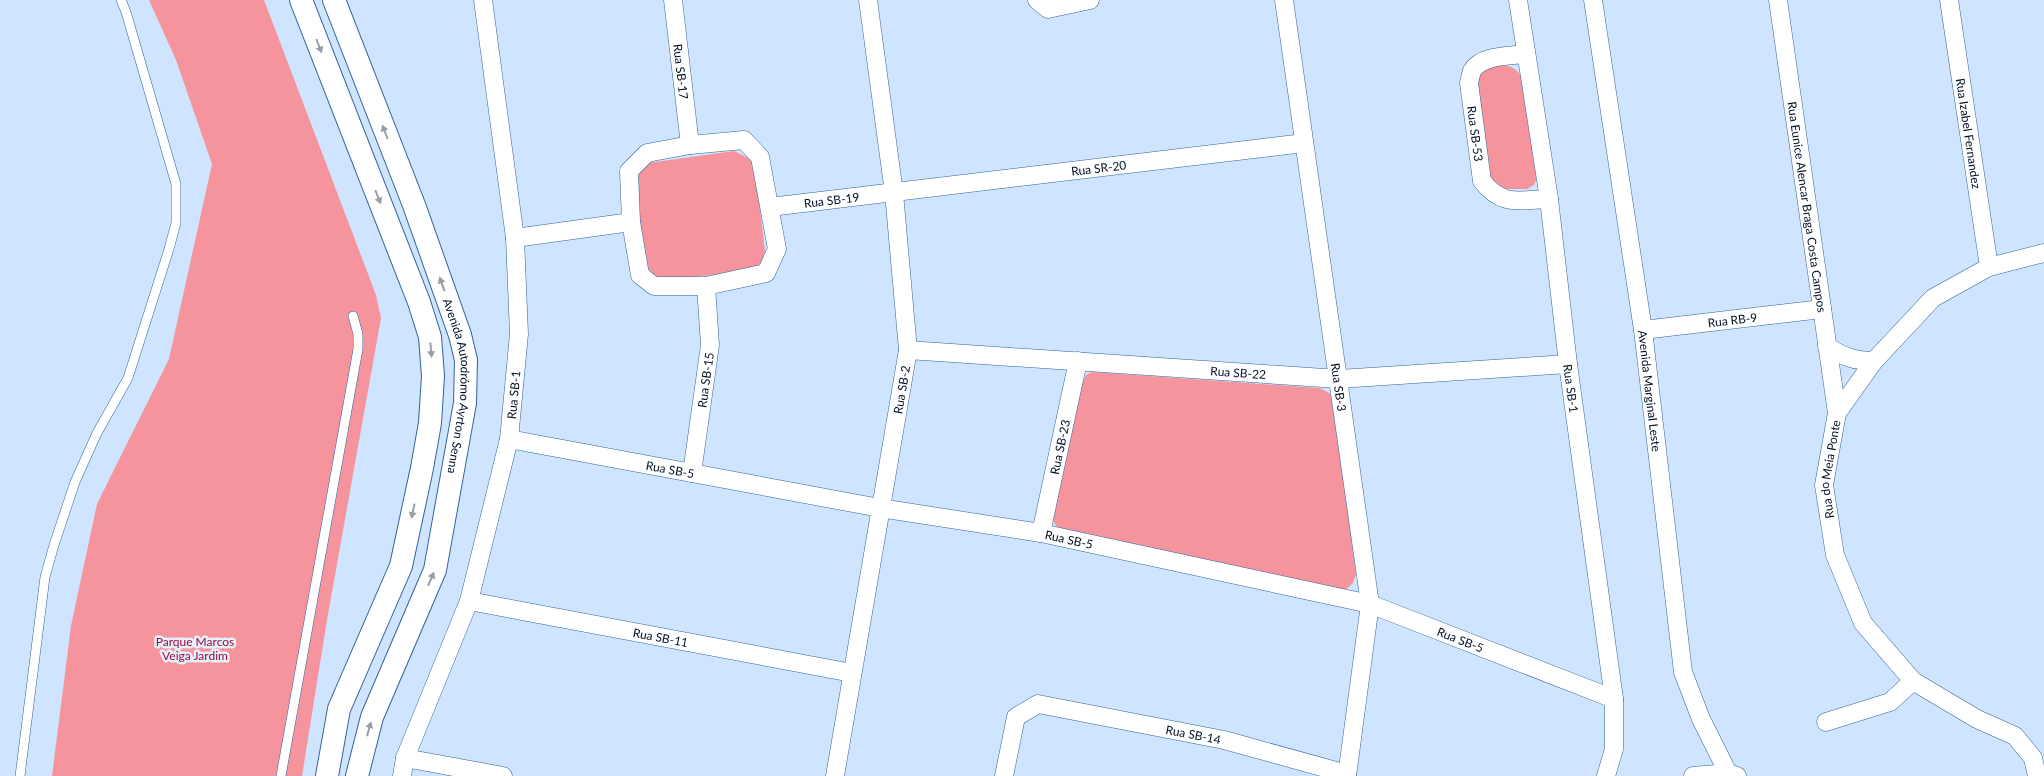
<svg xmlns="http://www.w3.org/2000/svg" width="2044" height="776" font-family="Lato,sans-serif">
	<rect width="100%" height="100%" fill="#cfe4fe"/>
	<path fill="#f5949c" d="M149 0H264L376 295 381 318 327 620 302 776H52L71 626 97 504 169 359 212 164 176 60Z
		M1486 64C1506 65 1512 63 1525 80L1538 175 1534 185 1527 189H1502L1489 179 1475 75Z
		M734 151 748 158 755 167 765 251 761 263 750 271 663 280 653 274 646 265 636 186 639 172 648 163Z
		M1092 372 1320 388 1329 393 1333 398 1356 574 1353 583 1343 592 1059 531 1053 520 1081 384 1086 375Z"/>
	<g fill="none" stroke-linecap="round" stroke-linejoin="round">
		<g stroke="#32629c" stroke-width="10">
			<path id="service" d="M20 776 45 577 54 545 75 482 97 433 128 378 169 249 176 223V184L126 12 121 0
				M281 776 358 349V334L353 316"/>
		</g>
		<g stroke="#32629c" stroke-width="19">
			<g id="minor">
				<path id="s1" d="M673 0 690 145"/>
				<path d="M1037 0 1048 9 1090 0"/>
				<path id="s2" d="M1284 0 1370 604 1347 776"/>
				<path id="s3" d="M1518 0 1549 199 1568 364 1614 699V749L1606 776"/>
				<path id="s4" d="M1593 0 1643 330 1683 672 1701 719 1728 773"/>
				<path id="s5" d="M1778 0 1837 413"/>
				<path id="s6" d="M1949 0 1989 267"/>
				<path id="s7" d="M1526 54C1510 56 1481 55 1472 71 1471 74 1470 79 1469 83L1482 181C1502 207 1520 200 1549 199"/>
				<path d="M744 140 760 157 777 249 766 273 706 286H654L640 275 631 222 629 171 647 153 690 145Z"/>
				<path id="s8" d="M770 207 1304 143"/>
				<path d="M515 238 631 222"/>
				<path id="s9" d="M1643 330 1822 309"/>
				<path d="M1827 346C1843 357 1855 361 1874 361"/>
				<path id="s10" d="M908 350 1339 379 1568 364"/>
				<path id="s11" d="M509 439 880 508 1041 533 1370 604 1614 699"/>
				<path id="s12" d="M692 473 710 345 706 286"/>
				<path id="s13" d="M1041 533 1078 361"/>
				<path id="s14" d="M469 601 852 673"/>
				<path d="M1826 722 1890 702 1913 681"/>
				<path d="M405 758 503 776"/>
				<path id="s15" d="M402 776 405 758 469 601 509 439 519 334 515 238 483 0"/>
				<path id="s16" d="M835 776 908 350 894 193 868 0"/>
				<path id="s17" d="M1004 776 1016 717 1038 704 1224 740 1347 774"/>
				<path d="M1693 776 1728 773 1737 776"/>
				<path id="s18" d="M2037 776 2033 758 2015 736 1977 719 1913 681 1863 623 1835 555 1824 485 1837 413 1874 361 1933 298 1989 267 2044 253"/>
			</g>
		</g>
		<g stroke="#32629c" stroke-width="24">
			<g id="tertiary">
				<path d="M301 0 419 302 430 337 433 376 430 423 422 468 401 566 339 709 327 776"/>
				<path id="s19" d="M334 0 414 205 460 335 466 360 465 403 435 570 372 717 357 776"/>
			</g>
		</g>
		<use href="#service" stroke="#fff" stroke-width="9"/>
		<use href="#minor" stroke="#fff" stroke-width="18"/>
		<use href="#tertiary" stroke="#fff" stroke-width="22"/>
	</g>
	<defs><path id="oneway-solid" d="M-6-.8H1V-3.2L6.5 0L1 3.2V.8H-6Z" transform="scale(1.25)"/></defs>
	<g fill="#999fa8">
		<use href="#oneway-solid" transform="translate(319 46) rotate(69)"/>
		<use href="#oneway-solid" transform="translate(385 132) rotate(-111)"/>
		<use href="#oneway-solid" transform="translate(378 197) rotate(69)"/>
		<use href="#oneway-solid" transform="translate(442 284) rotate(-110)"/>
		<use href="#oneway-solid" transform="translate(431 350) rotate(85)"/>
		<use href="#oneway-solid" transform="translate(413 511) rotate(102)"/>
		<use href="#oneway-solid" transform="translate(431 579) rotate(-67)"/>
		<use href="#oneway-solid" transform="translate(369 729) rotate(-75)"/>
	</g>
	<g text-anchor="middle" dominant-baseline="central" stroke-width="5" stroke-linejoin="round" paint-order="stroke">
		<g font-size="12" fill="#000f26" stroke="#e5f0fd">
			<text stroke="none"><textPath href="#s1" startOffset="72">Rua SB-17</textPath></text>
			<text stroke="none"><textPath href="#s6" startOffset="135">Rua Izabel Fernandez</textPath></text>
			<text stroke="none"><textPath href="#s7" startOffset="122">Rua SB-53</textPath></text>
			<text stroke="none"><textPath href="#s8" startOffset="331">Rua SR-20</textPath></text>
			<text stroke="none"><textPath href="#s8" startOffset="62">Rua SB-19</textPath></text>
			<text stroke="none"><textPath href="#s5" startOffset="209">Rua Eunice Alencar Braga Costa Campos</textPath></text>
			<text stroke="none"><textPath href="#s9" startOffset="90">Rua RB-9</textPath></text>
			<text stroke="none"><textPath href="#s10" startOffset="331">Rua SB-22</textPath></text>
			<text stroke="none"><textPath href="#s12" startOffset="94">Rua SB-15</textPath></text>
			<text stroke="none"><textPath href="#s19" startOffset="409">Avenida Autodrómo Ayrton Senna</textPath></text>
			<text stroke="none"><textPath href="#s2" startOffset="391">Rua SB-3</textPath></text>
			<text stroke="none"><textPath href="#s3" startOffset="392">Rua SB-1</textPath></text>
			<text stroke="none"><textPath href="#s16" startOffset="392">Rua SB-2</textPath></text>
			<text stroke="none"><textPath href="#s4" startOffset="395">Avenida Marginal Leste</textPath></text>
			<text stroke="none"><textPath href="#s15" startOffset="399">Rua SB-1</textPath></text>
			<text stroke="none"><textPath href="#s13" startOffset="88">Rua SB-23</textPath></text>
			<text stroke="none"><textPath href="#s11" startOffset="164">Rua SB-5</textPath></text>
			<text stroke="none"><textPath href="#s18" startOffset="400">Rua do Meia Ponte</textPath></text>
			<text stroke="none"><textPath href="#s11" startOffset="569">Rua SB-5</textPath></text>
			<text stroke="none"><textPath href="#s14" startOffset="195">Rua SB-11</textPath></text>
			<text stroke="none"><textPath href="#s11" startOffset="974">Rua SB-5</textPath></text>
			<text stroke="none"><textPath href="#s17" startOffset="244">Rua SB-14</textPath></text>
		</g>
		<g font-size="12" fill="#980d34" stroke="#e5f0fd">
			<text x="195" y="641">Parque Marcos<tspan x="195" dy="14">Veiga Jardim</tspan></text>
		</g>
	</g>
</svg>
